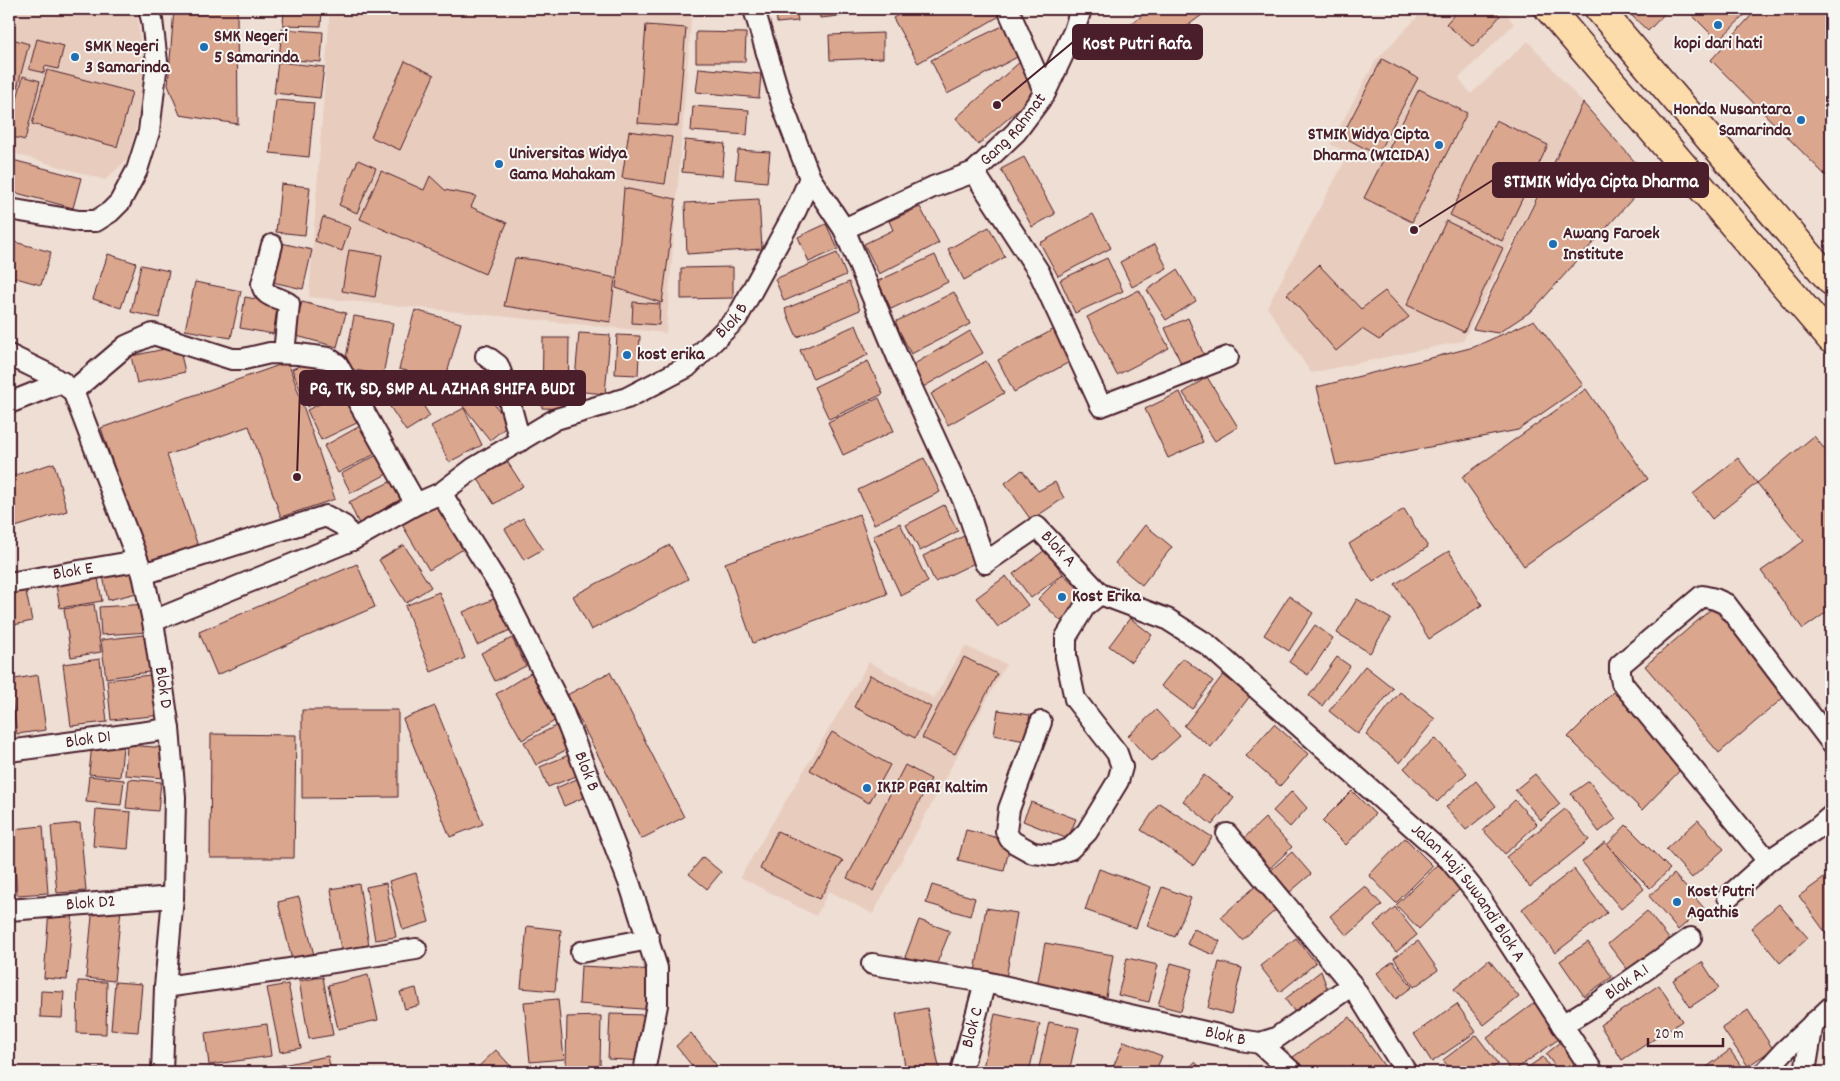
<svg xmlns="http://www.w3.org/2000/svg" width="1840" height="1081" font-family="Dekko,sans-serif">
	<rect width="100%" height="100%" fill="#eeded4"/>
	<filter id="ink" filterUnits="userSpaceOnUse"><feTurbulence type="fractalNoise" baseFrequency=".02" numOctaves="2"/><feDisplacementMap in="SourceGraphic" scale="10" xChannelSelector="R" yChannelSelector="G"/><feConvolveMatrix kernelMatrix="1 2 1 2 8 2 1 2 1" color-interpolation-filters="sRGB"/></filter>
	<g filter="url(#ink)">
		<path fill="#e8cdbf" d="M9 9H133L138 18 144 95 128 159 105 180 9 152Z
			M330 9H692L666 333 309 297Z
			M1425 9H1503L1514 24 1459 78 1471 94 1528 41 1583 103 1463 341 1311 373 1267 307 1349 153 1330 144 1376 60Z
			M965 646 1006 664 873 914 829 891 816 916 740 877 869 662 934 698Z"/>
		<path fill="#daa68e" stroke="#4a1f2b" d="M174 9H237L238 124 180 115 168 85Z
			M284 9H322L321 26 283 25Z
			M638 9H686V14Z
			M700 9H726V12L700 14Z
			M776 9H796L798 21 777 23Z
			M819 9H887V11L820 18Z
			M909 9H1002L1005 13 918 63 893 18Z
			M1151 9H1210L1148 55 1127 27Z
			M1459 9H1492L1500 16 1473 47 1446 24Z
			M1636 9H1669L1648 31 1631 15Z
			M1686 9H1751L1718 41Z
			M1757 9H1831V181L1711 60Z
			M1011 22 1023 54 947 94 931 60Z
			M646 25 686 28 678 126 638 123Z
			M282 29 323 32 321 62 279 59Z
			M696 32 746 33 745 62H696Z
			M883 33V58L830 60 829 35Z
			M9 38 29 44 12 107 9 106Z
			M37 39 64 46 58 69 45 66 44 73 29 69Z
			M1382 59 1418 78 1377 155 1342 136Z
			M405 61 434 75 400 150 371 137Z
			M1021 61 1039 91 978 145 956 118Z
			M278 62 324 67 320 98 274 93Z
			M699 68 761 74 759 98 696 92Z
			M47 70 132 92 117 147 32 124Z
			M23 76 40 81 25 140 9 136V130Z
			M1419 89 1467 113 1412 222 1364 198Z
			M276 100 314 103 309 157 270 153Z
			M1583 103 1650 179 1533 310 1498 333 1473 329Z
			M693 106 749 110 747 135 691 131Z
			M1496 120 1548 145 1502 241 1450 215Z
			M629 131 672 137 665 184 622 178Z
			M685 140 725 144 722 176 682 172Z
			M738 150 770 152 767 182 735 179Z
			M1024 157 1055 214 1032 227 1001 169Z
			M9 159 81 178 73 208 9 191Z
			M358 160 376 168 357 213 339 205Z
			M381 171 424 190 430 176 445 190 476 196 471 207 507 223 485 274 360 219Z
			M281 184 310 187 305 235 276 232Z
			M624 188 676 199 662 303 616 288Z
			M759 199 762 249 687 254 685 203Z
			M920 207 939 243 879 274 864 244 893 230 889 221Z
			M1093 214 1111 248 1058 276 1040 243Z
			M323 217 350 227 342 251 315 241Z
			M1446 221 1503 248 1464 332 1407 305Z
			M826 224 838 249 809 262 798 237Z
			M989 227 1005 257 964 280 948 249Z
			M11 241 51 252 41 285 9 276V248Z
			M277 242 312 250 303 289 268 281Z
			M1155 244 1167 268 1132 287 1120 262Z
			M349 250 382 255 375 297 342 291Z
			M837 253 846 275 784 301 775 279Z
			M108 254 136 263 121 308 93 299Z
			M935 255 948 282 891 309 878 281Z
			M515 258 536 260 615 278 610 322 504 306Z
			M1107 258 1123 291 1075 313 1060 280Z
			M141 265 169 271 159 318 131 312Z
			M1319 265 1361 309 1385 291 1409 317 1379 340 1362 329 1336 351 1287 294Z
			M733 267V298L681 299V268Z
			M1177 270 1196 301 1166 320 1147 290Z
			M195 282 241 291 231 338 185 330Z
			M849 282 860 310 797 337 785 309Z
			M1139 290 1169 348 1117 375 1087 317Z
			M954 292 970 324 911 354 895 322Z
			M245 297 278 303 273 334 240 328Z
			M302 302 346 313 337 347 293 335Z
			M633 302 660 304 659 325 632 323Z
			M415 310 461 323 445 381 399 369Z
			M354 316 393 323 383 375 344 368Z
			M1188 318 1206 360 1184 370 1165 328Z
			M1534 320 1583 385 1518 430 1336 465 1317 387 1474 347Z
			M856 325 868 355 813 379 800 350Z
			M1060 326 1077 358 1014 392 998 360Z
			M970 331 983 353 923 387 911 366Z
			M579 333 610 335 605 394 574 391Z
			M617 335 640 336 638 375 615 374Z
			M543 338H569L568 409 542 408Z
			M179 346 185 372 137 383 131 356Z
			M321 357 336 395 307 407 292 369Z
			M868 361 883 394 829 419 814 387Z
			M986 361 1004 393 948 425 931 394Z
			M288 362 335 499 281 517 249 426 167 455 199 549 148 567 101 428Z
			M405 377 430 416 406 431 381 393Z
			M1207 377 1238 427 1215 441 1183 393Z
			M478 384 510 424 490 440 458 400Z
			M1586 389 1648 479 1524 566 1462 477Z
			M347 391 361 421 321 440 307 410Z
			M1180 392 1203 442 1168 458 1145 409Z
			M879 398 894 431 843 455 828 422Z
			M464 408 482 445 449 462 431 426Z
			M362 425 377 453 338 473 324 446Z
			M1814 436 1831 457V609L1803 629 1761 571 1804 541 1757 483Z
			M377 455 387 474 351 493 341 474Z
			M505 458 523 486 494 504 476 476Z
			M924 458 940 492 874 524 858 490Z
			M1738 458 1757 483 1712 519 1693 494Z
			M54 463 67 511 9 529V477Z
			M1022 470 1038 491 1055 482 1064 498 1031 520 1005 483Z
			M396 479 406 501 359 524 349 502Z
			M436 501 465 548 429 570 401 523Z
			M944 505 958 531 920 551 906 525Z
			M1404 509 1428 547 1373 582 1349 544Z
			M859 514 887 594 753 643 725 563Z
			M523 518 543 549 524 560 505 529Z
			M900 523 928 582 901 596 873 536Z
			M1145 525 1172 547 1142 585 1115 563Z
			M968 534 981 560 935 582 923 556Z
			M404 545 431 587 406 603 379 560Z
			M670 545 688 579 591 630 573 596Z
			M1045 550 1063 574 1031 598 1013 574Z
			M1449 551 1482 605 1429 639 1395 584Z
			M357 564 375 607 217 675 199 632Z
			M136 568 141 592 108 600 103 576Z
			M97 572 102 601 60 608 55 579Z
			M1063 574 1085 595 1061 621 1038 599Z
			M1006 576 1028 605 998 627 976 598Z
			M25 587 32 621 9 626V590Z
			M439 592 465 658 431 672 405 606Z
			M503 595 517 627 477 645 463 612Z
			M1289 596 1313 613 1289 651 1264 635Z
			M1357 599 1391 619 1370 653 1337 633Z
			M94 604 101 652 71 657 64 609Z
			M149 604 150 632 101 635 99 607Z
			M1717 604 1791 691 1719 753 1645 666Z
			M1130 618 1152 635 1131 662 1109 646Z
			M1315 625 1333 638 1308 675 1289 662Z
			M151 634 156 671 106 678 101 640Z
			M512 638 526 666 495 681 481 653Z
			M964 657 997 674 955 754 922 738Z
			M1337 657 1350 666 1322 706 1309 696Z
			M1183 658 1213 681 1192 709 1161 686Z
			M100 659 107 722 71 726 63 664Z
			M1365 666 1393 688 1358 734 1329 711Z
			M532 672 558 719 522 740 496 694Z
			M610 672 684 817 641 839 567 695Z
			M159 674 163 715 111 720 107 680Z
			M38 675 46 730 17 734 9 680Z
			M870 675 931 707 915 738 854 707Z
			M1223 675 1250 696 1211 747 1184 726Z
			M1400 692 1435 719 1400 763 1366 735Z
			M1613 692 1686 764 1642 810 1568 737Z
			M435 706 483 824 450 837 403 719Z
			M302 710H398V797L302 798Z
			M998 710 1030 715 1025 741 994 735Z
			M1156 710 1180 736 1151 762 1128 736Z
			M1274 724 1308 754 1280 786 1246 756Z
			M556 726 568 749 536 765 524 742Z
			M832 732 890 765 869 803 810 770Z
			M211 734 296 735 294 858H210Z
			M1435 738 1467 773 1437 802 1404 768Z
			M92 744 123 747 120 777 89 774Z
			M127 745 167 748 164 778 125 775Z
			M571 754 579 775 548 787 540 767Z
			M905 765 931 779 873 891 847 878Z
			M1535 774 1560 804 1541 820 1515 790Z
			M1204 775 1234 798 1212 825 1183 801Z
			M89 776 124 780 121 805 86 802Z
			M584 776 592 794 564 806 556 788Z
			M129 779 161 782 158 811 126 808Z
			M1476 781 1496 806 1466 830 1446 807Z
			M1589 781 1616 819 1599 832 1571 794Z
			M1292 791 1307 808 1290 827 1273 811Z
			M1352 791 1375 814 1346 845 1322 821Z
			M1515 800 1537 824 1505 854 1483 830Z
			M1031 802 1076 819 1068 839 1023 821Z
			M1159 803 1212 837 1194 865 1141 830Z
			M96 809 131 812 128 849 93 846Z
			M1565 809 1589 840 1530 887 1506 857Z
			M1265 818 1292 847 1266 872 1239 843Z
			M1698 820 1724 849 1692 878 1666 849Z
			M80 823 86 891 57 893 51 826Z
			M1626 825 1670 869 1650 888 1607 845Z
			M43 826 48 893 17 895 12 829Z
			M966 830 1011 841 1004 871 958 860Z
			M777 831 843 861 819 899 760 869Z
			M1405 838 1433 866 1396 903 1369 875Z
			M1605 842 1644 889 1621 909 1582 862Z
			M1292 852 1311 874 1290 892 1271 870Z
			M703 857 721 872 707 889 689 874Z
			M1438 865 1461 888 1419 929 1396 905Z
			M1099 869 1151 887 1136 928 1085 910Z
			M1574 869 1607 913 1555 953 1522 909Z
			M416 873 429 922 403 930 389 881Z
			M1831 873V940L1799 896Z
			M1674 874 1704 908 1678 930 1649 896Z
			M386 883 396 937 375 940 366 887Z
			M359 884 369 945 341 950 331 889Z
			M1258 884 1279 907 1242 940 1221 917Z
			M932 885 975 898 970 916 926 903Z
			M1365 886 1382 905 1347 936 1330 916Z
			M1162 887 1191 898 1175 937 1147 926Z
			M299 897 314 955 292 960 278 902Z
			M1779 904 1808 938 1780 963 1751 928Z
			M93 906 121 909 114 981 86 978Z
			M1395 907 1417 935 1396 952 1374 925Z
			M986 908 1017 913 1006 978 975 972Z
			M49 909 73 911 67 980 44 978Z
			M1647 911 1670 940 1630 973 1608 944Z
			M919 920 950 931 935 968 905 957Z
			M527 926 561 930 555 991 521 988Z
			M1194 929 1220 941 1214 955 1187 944Z
			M1296 938 1316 963 1280 992 1260 966Z
			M1418 941 1438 970 1414 987 1394 958Z
			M1588 942 1612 977 1584 996 1560 961Z
			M1045 943 1113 955 1106 997 1037 986Z
			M1127 958 1158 965 1149 1002 1118 995Z
			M1489 960 1519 997 1484 1025 1454 989Z
			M1393 961 1412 987 1396 999 1377 973Z
			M1219 962 1242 968 1231 1014 1208 1008Z
			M1702 962 1719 988 1690 1007 1673 980Z
			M1171 963 1193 969 1181 1011 1158 1005Z
			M581 966 656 970 654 1010 579 1004Z
			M1321 971 1330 996 1300 1019 1285 999Z
			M368 975 378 1020 338 1029 328 985Z
			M323 977 333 1035 309 1039 299 981Z
			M78 981 107 982 106 1034 77 1033Z
			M115 982 142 984 138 1032 111 1030Z
			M288 984 301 1048 280 1052 267 988Z
			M1659 985 1682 1021 1622 1060 1600 1025Z
			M416 988 420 1005 405 1009 400 992Z
			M41 991 64 992 62 1018 40 1017Z
			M558 999 564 1059 530 1062 524 1002Z
			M1537 1001 1563 1036 1512 1072 1487 1038Z
			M1457 1004 1476 1032 1432 1062 1414 1034Z
			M927 1008 940 1072H906L896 1014Z
			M1748 1010 1773 1049 1748 1066 1722 1028Z
			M610 1014 647 1015 645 1061 608 1059Z
			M995 1014 1040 1024 1029 1072H982Z
			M601 1016 600 1067H566L567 1017Z
			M1350 1017 1387 1070 1384 1072H1304L1293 1057Z
			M1049 1022 1079 1028 1069 1072H1038Z
			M267 1024 271 1056 209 1065 205 1033Z
			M691 1033 720 1070 717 1072H697L676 1046Z
			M1476 1035 1498 1064 1487 1072H1453L1443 1060Z
			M1124 1041 1162 1056 1155 1072H1111Z
			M1561 1042 1582 1072H1559L1546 1054Z
			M496 1050 516 1072H481L477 1068Z
			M1730 1050 1745 1072H1700Z
			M328 1056 331 1072H246Z
			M1543 1057 1553 1072H1521Z
			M1195 1062 1205 1072H1184Z
			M1248 1066 1257 1072H1244Z
			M99 1069V1072H72Z"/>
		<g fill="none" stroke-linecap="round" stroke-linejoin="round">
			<g stroke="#4a1f2b" stroke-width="24">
				<g id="minor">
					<path id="s1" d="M754 9 782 104 810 178 844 229 898 358 966 506 985 563 1037 527 1100 594 1167 619 1208 645 1449 859 1477 894 1593 1072"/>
					<path d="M1008 9 1045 93"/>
					<path d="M974 172 1039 272 1101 406 1228 357"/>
					<path d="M9 209 79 221H96L110 212 120 202 137 170 149 132 157 62 152 20 149 9"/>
					<path id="s2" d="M844 229 933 187 974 172 1016 132 1045 93 1074 31 1081 9"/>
					<path d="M272 245 262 284C264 299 280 296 289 304L284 353"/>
					<path id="s3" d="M9 355 50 375 73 391 143 574 153 621 169 729 175 797 173 897 165 987 162 1072"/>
					<path d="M486 356 498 365 503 378 520 441"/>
					<path d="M73 391 126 346 153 334 232 359H244L270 353 298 354 328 358 337 364 416 504"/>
					<path d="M9 403 62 382"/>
					<path id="s4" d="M441 493 502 590 561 707 630 885 657 968V1005L644 1072"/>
					<path d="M143 574 326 516 344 526 352 540"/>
					<path id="s5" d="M9 583 137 561"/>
					<path id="s6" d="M153 621 352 540 416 504 441 493 474 468 556 419 627 398 687 367 737 318 796 210 810 178"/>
					<path d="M1041 722 1009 809 1006 831 1010 839 1015 843 1033 853 1052 855 1070 849 1087 832 1118 781 1122 767 1117 753 1075 699 1066 657V637L1085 606 1100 594"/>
					<path id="s7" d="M9 751 169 729"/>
					<path d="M1227 834 1352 985"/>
					<path d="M1768 861 1622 683 1620 673V665L1702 596 1715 599 1726 604 1831 742"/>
					<path d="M1728 897 1768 861 1816 829 1831 816"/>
					<path id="s8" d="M9 910 173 897"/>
					<path d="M581 952 649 939"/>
					<path id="s9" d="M872 964 985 982 1240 1040 1260 1043 1276 1038 1352 985 1406 1072"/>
					<path d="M165 987 277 971 416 949"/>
					<path id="s10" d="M1562 1025 1598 1003 1691 938"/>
					<path d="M1260 1043 1292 1072"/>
					<path id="s11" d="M961 1072 985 982"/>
					<path d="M1765 1072 1784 1051 1831 1007"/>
					<path d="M1805 1072 1813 1023"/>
				</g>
			</g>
			<g stroke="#4a1f2b" stroke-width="31">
				<path id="primary" d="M1549 9 1831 339
					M1599 9 1831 281"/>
			</g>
			<use href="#minor" stroke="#f6f6f2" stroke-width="20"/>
			<use href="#primary" stroke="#fddcac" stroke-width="28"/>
		</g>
	</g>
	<g fill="#1f6fb2" stroke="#f6f6f2" stroke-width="2">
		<circle cx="1718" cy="25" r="5"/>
		<circle cx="204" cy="47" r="5"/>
		<circle cx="75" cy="57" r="5"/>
		<circle cx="1801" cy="120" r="5"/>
		<circle cx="1439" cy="145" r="5"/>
		<circle cx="499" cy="164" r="5"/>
		<circle cx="1553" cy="244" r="5"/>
		<circle cx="627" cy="355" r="5"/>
		<circle cx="1062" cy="597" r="5"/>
		<circle cx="867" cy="788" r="5"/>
		<circle cx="1677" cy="902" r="5"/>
	</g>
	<g text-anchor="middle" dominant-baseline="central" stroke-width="4" stroke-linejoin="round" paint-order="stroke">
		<g font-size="18" font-weight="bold" fill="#4a1f2b" stroke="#f6f6f2" text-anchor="start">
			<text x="214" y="37">SMK Negeri<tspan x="214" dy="21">5 Samarinda</tspan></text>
			<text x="1718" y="44" text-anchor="middle">kopi dari hati</text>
			<text x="85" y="47">SMK Negeri<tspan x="85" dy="21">3 Samarinda</tspan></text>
			<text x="1791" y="110" text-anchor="end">Honda Nusantara<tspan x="1791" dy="21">Samarinda</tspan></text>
			<text x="1429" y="135" text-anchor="end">STMIK Widya Cipta<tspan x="1429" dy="21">Dharma (WICIDA)</tspan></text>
			<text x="509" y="154">Universitas Widya<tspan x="509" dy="21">Gama Mahakam</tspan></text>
			<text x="1563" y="234">Awang Faroek<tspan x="1563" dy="21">Institute</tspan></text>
			<text x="637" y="355">kost erika</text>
			<text x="1072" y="597">Kost Erika</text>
			<text x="877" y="788">IKIP PGRI Kaltim</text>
			<text x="1687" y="892">Kost Putri<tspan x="1687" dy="21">Agathis</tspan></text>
		</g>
		<g font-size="18" fill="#4a1f2b" stroke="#f6f6f2">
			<text stroke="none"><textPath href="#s2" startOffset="200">Gang Rahmat</textPath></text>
			<text stroke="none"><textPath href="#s6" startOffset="659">Blok B</textPath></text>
			<text stroke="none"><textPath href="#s1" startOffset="696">Blok A</textPath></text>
			<text stroke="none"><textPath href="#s5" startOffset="65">Blok E</textPath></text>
			<text stroke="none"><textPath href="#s3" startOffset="385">Blok D</textPath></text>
			<text stroke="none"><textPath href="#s7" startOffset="80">Blok D1</textPath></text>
			<text stroke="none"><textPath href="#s4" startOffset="315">Blok B</textPath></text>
			<text stroke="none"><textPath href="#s1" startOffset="1238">Jalan Haji Suwandi Blok A</textPath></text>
			<text stroke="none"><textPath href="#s8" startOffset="82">Blok D2</textPath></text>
			<text stroke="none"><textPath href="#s10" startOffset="78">Blok A.1</textPath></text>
			<text stroke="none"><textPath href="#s11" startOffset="46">Blok C</textPath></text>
			<text stroke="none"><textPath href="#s9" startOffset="361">Blok B</textPath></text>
		</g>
	</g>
	<path fill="none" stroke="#4a1f2b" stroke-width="2" d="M997 105L1073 42M1414 230L1493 180M297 477L300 388"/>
	<g fill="#4a1f2b" stroke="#f6f6f2" stroke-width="2">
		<circle cx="997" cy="105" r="5"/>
		<circle cx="1414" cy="230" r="5"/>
		<circle cx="297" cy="477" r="5"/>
	</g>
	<g fill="#4a1f2b" stroke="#4a1f2b" stroke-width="2">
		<rect x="1073" y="25" width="129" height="34" rx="5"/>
		<rect x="1493" y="163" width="215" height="34" rx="5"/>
		<rect x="300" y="371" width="285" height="34" rx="5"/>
	</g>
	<g font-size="19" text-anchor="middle" font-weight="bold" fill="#fff">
		<text x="1137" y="49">Kost Putri Rafa</text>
		<text x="1601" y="187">STIMIK Widya Cipta Dharma</text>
		<text x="442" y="394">PG, TK, SD, SMP AL AZHAR SHIFA BUDI</text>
	</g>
	<rect width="1840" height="1081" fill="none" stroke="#f6f6f2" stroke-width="30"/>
	<rect x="15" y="15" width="1810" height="1051" fill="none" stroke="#4a1f2b" stroke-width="2" filter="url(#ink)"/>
	<path d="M1648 1038v8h75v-8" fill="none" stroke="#4a1f2b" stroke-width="2.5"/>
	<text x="1655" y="1038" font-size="15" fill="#4a1f2b" stroke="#f6f6f2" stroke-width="4" paint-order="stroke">20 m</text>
</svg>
